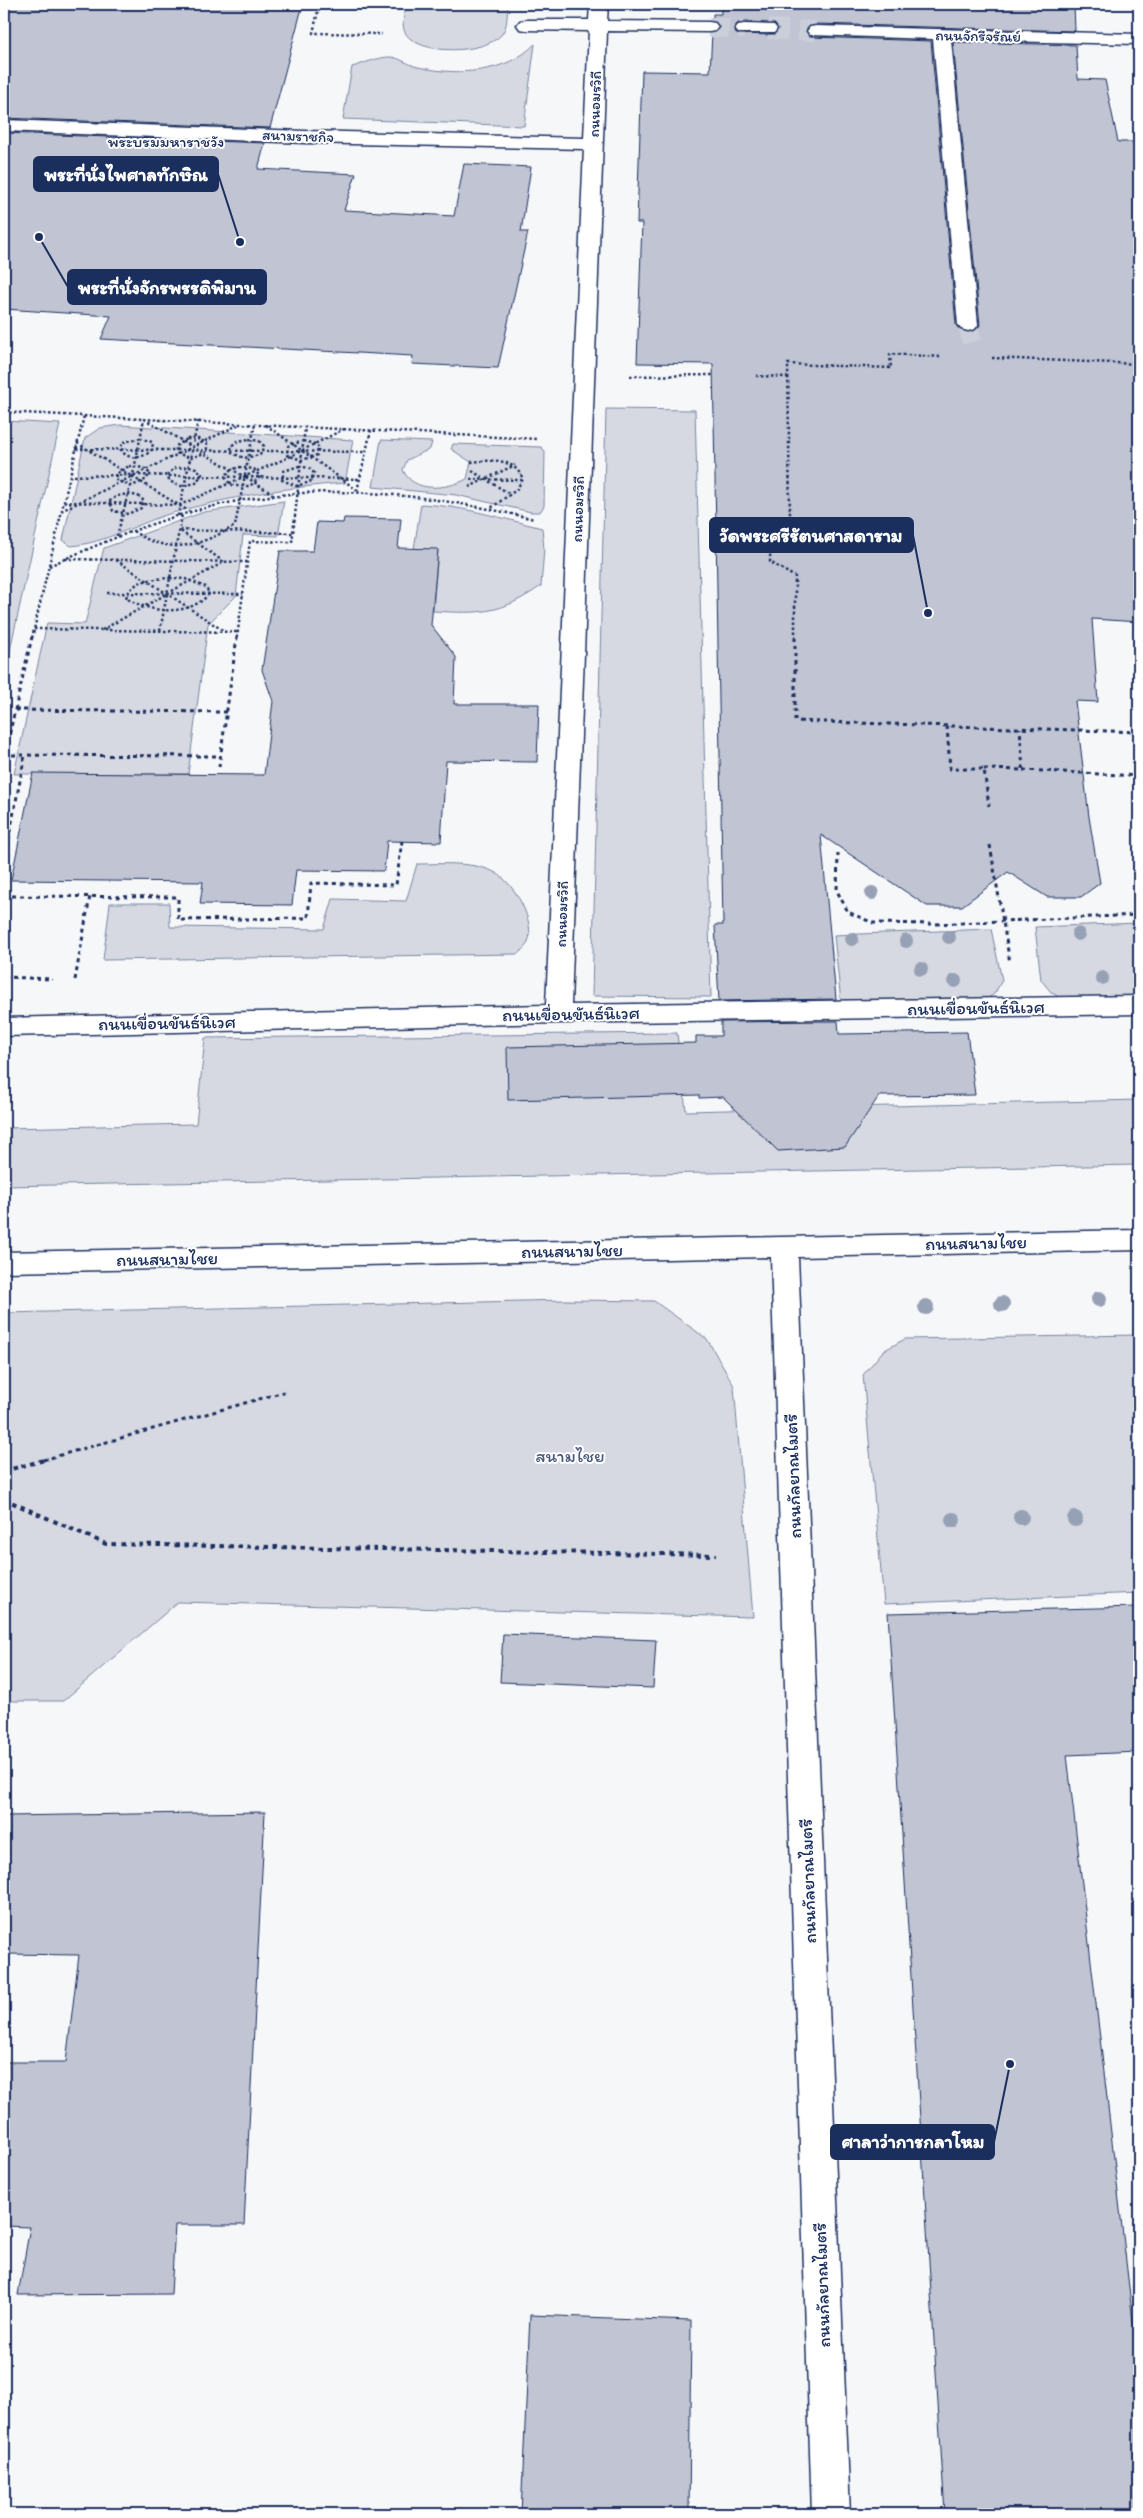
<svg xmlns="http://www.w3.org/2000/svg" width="1143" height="2518" font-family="Itim,'Playpen Sans Thai',sans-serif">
	<rect width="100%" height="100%" fill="#f6f7f9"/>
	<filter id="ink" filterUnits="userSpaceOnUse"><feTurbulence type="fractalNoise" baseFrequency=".02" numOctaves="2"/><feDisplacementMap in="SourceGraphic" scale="10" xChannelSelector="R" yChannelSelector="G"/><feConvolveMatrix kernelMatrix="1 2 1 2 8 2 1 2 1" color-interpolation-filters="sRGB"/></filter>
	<g filter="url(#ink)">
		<path fill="#d6d9e2" stroke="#7884a0" d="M407 4H508C507 13 508 26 502 34 486 54 421 56 406 34 400 26 405 12 407 4Z
			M535 44 524 126 343 119 352 67C363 64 378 57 390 57 398 57 409 65 418 67 458 76 505 74 535 44Z
			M606 409 695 410 711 997 592 996Z
			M4 421 60 424 4 677Z
			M120 425 353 440 345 483C287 487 229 497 172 513 139 523 105 543 71 546L63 540 85 438 100 428Z
			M381 440 432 442 430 449 407 460 403 470C414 494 447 489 467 479L471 462 451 449 453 444 541 447 545 451 544 506 540 512H531L456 495 373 487Z
			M284 501 278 536 243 535 236 596 208 624 188 774H14L47 623 85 624 104 548 204 512Z
			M421 504C463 506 501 518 542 528L544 549 541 586C501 614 481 614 433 611L438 550 414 549Z
			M417 864C440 864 475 861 496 873 514 883 536 922 528 942 527 946 521 951 518 954L103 960 110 903H169L170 927 324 929 333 899 406 901Z
			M1139 923V998L1063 1000 1051 992 1041 980 1035 927Z
			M991 929 1002 980 995 993 986 1000 841 1002 834 935Z
			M677 1033 686 1111 1139 1100V1165L4 1186V1128L196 1124 205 1038Z
			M566 1300 654 1301 707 1339 734 1386 753 1617 178 1602 63 1701H4V1313Z
			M1139 1335V1593L884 1604 863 1375 883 1351 905 1339Z"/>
		<path fill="#c0c4d3" stroke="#1b2f5e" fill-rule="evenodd" d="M4 4H303L270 128 4 118Z
			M721 4H1074L1075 31 816 24 810 25 806 30 810 37 931 41 956 325 960 331 967 333 976 331 980 325 953 42 1076 45 1078 79 1105 80 1118 142H1133L1139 173V622L1092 619 1098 702 1075 701 1089 817 1100 883 1081 897H1047L1008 872 962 906H927L821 835 836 999 719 1001 715 925H723L713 364 637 363 642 223H637L642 71 710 72 712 33 716 32 720 27 713 21V14H721ZM744 22 774 23 779 29 774 35 736 34 734 28 738 23Z
			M4 133 265 143 258 169 356 174 344 210 454 216 464 164 531 167 521 232H528L498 368 412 364 413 356 101 339 111 316 4 309Z
			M344 518 401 519 398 548 438 549 431 625 456 657 454 704H539L537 762 446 761 441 842 387 841 384 871 296 870 292 905 200 904 203 882 11 880 33 773 264 775 273 701 262 670 280 551H313L317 522 343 523Z
			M838 1021 839 1034 967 1032 975 1095 879 1096 845 1147 778 1151 723 1097 699 1098V1095L508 1100 507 1047 696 1043V1036H721V1022Z
			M1139 1607V1752L1067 1755 1139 2373V2514H945L888 1613Z
			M503 1634 656 1640 653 1688 500 1682Z
			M265 1812 244 2225H175L171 2294 18 2295 30 2227 4 2226V2062H66L79 1955 4 1954V1816Z
			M530 2315 691 2321 689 2514H521Z"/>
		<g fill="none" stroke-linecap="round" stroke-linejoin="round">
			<path stroke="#cacfda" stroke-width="20" stroke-dasharray="20 10" stroke-linecap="butt" d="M709 27 744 29
				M768 29 816 31
				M968 325 972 342"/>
			<g stroke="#1b2f5e" stroke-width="3">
				<path id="minor" d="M590 4H608L607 21 709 22 715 23 718 27 715 31 709 32 607 31 571 1005 1139 996V1014L558 1023 4 1036V1018L546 1005 584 149 305 143 4 131V120L305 131 584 138 589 31 526 30 520 29 517 25 520 21 526 20H589Z
					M744 24 774 25 777 29 774 33H738L735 29 738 25Z
					M816 26 1139 34V44L951 40 978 325 975 329 968 331 961 329 958 325 933 39 810 35 807 31 810 27Z"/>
			</g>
			<g stroke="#1b2f5e" stroke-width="3">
				<path id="major" d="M1139 1230V1250L798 1257 850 2514H812L771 1257 4 1272V1252Z"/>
			</g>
			<path stroke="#1b2f5e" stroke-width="2.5" stroke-dasharray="2.5 2.5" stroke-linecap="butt" d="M319 7 313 33 382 34
				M992 358 1139 364
				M630 376 713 375
				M756 376 787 377
				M4 412 537 439
				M144 419 245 477 133 475Z
				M266 425 357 490
				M140 438 152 442 153 448C145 459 127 462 120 448L124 442Z
				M187 439H198L207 443V452L191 458 176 453V446Z
				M249 439 259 441 264 446 260 455 244 458 232 453 231 446 238 441Z
				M303 441 315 444 319 448 317 455 302 460 287 455 288 446Z
				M77 443 190 512
				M76 449 366 452
				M471 462C492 460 513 457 523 479L516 490 491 508
				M129 466 144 468 149 473 147 479 132 486 116 480V474Z
				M299 466 309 468 314 473 310 482 297 486 282 480 284 471Z
				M189 467 196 468 202 474 196 483 181 486 169 481 168 474 175 468Z
				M239 467 254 469 260 477 250 486H234L227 481 226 477 229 471Z
				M472 471 510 494
				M69 476 133 475
				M246 477 360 479
				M246 477 274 495
				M470 479 521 480
				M469 487 515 465
				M357 491 371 430
				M128 494 138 496 144 501 141 508 128 514 113 511 110 501 117 496Z
				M64 502 180 505 289 457 344 429
				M61 511 238 425
				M178 516 198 421
				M180 530 293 533
				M133 531C169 556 199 546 235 526L255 424
				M117 536 133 475
				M65 559 247 562
				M116 560 224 631
				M49 566C110 539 172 513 238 501 337 482 437 496 534 519
				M170 578 185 579 206 587 209 594C189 617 150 613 126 598 132 579 153 579 170 578Z
				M107 593 243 594
				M34 629 238 632
				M102 630 224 562 179 530
				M160 631 182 515
				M32 638 84 416
				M237 638 250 541 292 542 305 427
				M795 638V577L770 562 771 526 790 517 788 364 891 368 890 354 942 357"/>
			<path stroke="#1b2f5e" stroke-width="3" stroke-dasharray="4 4" stroke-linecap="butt" d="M795 637V721L1139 732
				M15 710 226 712
				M947 726 950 769H984L989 806
				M4 755 220 756
				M4 757 32 637
				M219 767 237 637
				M984 769 1023 770 1020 728
				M1023 770 1139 776
				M990 845 1010 963
				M838 853 837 891 848 912 873 923 935 924 1139 915
				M4 863 25 755
				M4 896 178 897V920L308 918 311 883 396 885 402 841
				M4 977 53 979
				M75 980 90 896
				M43 1460 284 1392"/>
			<path stroke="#1b2f5e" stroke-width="4" stroke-dasharray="4.5 4.5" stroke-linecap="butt" d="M4 1471 48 1459
				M4 1499 106 1544 716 1555"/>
			<use href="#minor" fill="#fff" fill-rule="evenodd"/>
			<use href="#major" fill="#fff" fill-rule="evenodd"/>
		</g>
		<g fill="#97a1b6">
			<circle cx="872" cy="893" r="7"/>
			<circle cx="1078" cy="934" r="7"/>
			<circle cx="949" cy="937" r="7"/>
			<circle cx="852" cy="939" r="7"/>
			<circle cx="906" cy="941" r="7"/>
			<circle cx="921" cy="969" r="7"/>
			<circle cx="1102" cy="978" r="7"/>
			<circle cx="955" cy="981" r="7"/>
			<circle cx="1099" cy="1299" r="8"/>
			<circle cx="1002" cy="1304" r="8"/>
			<circle cx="926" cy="1307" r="8"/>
			<circle cx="1021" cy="1517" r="8"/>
			<circle cx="1075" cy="1519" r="8"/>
			<circle cx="953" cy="1520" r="8"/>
		</g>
	</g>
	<g text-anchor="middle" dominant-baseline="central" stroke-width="4" stroke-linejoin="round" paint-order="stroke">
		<g font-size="15" fill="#1b2f5e" stroke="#fff">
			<text transform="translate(978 36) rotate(1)">ถนนจักรีจรัณย์</text>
			<text transform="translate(595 104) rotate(-88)">ถนนอมรวิถี</text>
			<text transform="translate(298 136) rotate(2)">สนามราชกิจ</text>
			<text transform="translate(578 509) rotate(-88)">ถนนอมรวิถี</text>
			<text transform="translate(562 914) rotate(-88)">ถนนอมรวิถี</text>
		</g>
		<g font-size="16" fill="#1b2f5e" stroke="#fff">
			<text x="166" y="141">พระบรมมหาราชวัง</text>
		</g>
		<g font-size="18" fill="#1b2f5e" stroke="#fff">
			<text transform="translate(976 1008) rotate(-1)">ถนนเขื่อนขันธ์นิเวศ</text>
			<text transform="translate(571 1014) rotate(-1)">ถนนเขื่อนขันธ์นิเวศ</text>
			<text transform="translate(167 1023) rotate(-1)">ถนนเขื่อนขันธ์นิเวศ</text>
			<text transform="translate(976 1243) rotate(-1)">ถนนสนามไชย</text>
			<text transform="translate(572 1251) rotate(-1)">ถนนสนามไชย</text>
			<text transform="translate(167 1259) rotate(-1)">ถนนสนามไชย</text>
			<text transform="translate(793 1476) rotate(-92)">ถนนกัลยาณไมตรี</text>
			<text transform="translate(808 1881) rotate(-92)">ถนนกัลยาณไมตรี</text>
			<text transform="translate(822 2285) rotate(-92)">ถนนกัลยาณไมตรี</text>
		</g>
		<g font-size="18" fill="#4a5a7f" stroke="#fff">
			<text x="570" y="1456">สนามไชย</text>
		</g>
	</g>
	<path fill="none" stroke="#1b2f5e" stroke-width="2" d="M240 242L218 174M39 237L68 287M928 613L913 535M1010 2064L994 2142"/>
	<g fill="#1b2f5e" stroke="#fff" stroke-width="2">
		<circle cx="240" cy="242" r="5"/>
		<circle cx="39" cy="237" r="5"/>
		<circle cx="928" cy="613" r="5"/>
		<circle cx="1010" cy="2064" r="5"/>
	</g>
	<g fill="#1b2f5e" stroke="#1b2f5e" stroke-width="2">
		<rect x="34" y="157" width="184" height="34" rx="5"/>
		<rect x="68" y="270" width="198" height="34" rx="5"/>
		<rect x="710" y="518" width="203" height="34" rx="5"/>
		<rect x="831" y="2125" width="163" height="34" rx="5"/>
	</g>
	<g font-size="19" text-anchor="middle" font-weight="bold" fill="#fff">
		<text x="126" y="181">พระที่นั่งไพศาลทักษิณ</text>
		<text x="167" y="294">พระที่นั่งจักรพรรดิพิมาน</text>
		<text x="811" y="542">วัดพระศรีรัตนศาสดาราม</text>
		<text x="913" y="2148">ศาลาว่าการกลาโหม</text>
	</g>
	<rect width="1143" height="2518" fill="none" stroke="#fff" stroke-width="20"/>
	<rect x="10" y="10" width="1123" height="2498" fill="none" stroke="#1b2f5e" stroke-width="2" filter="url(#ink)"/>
</svg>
